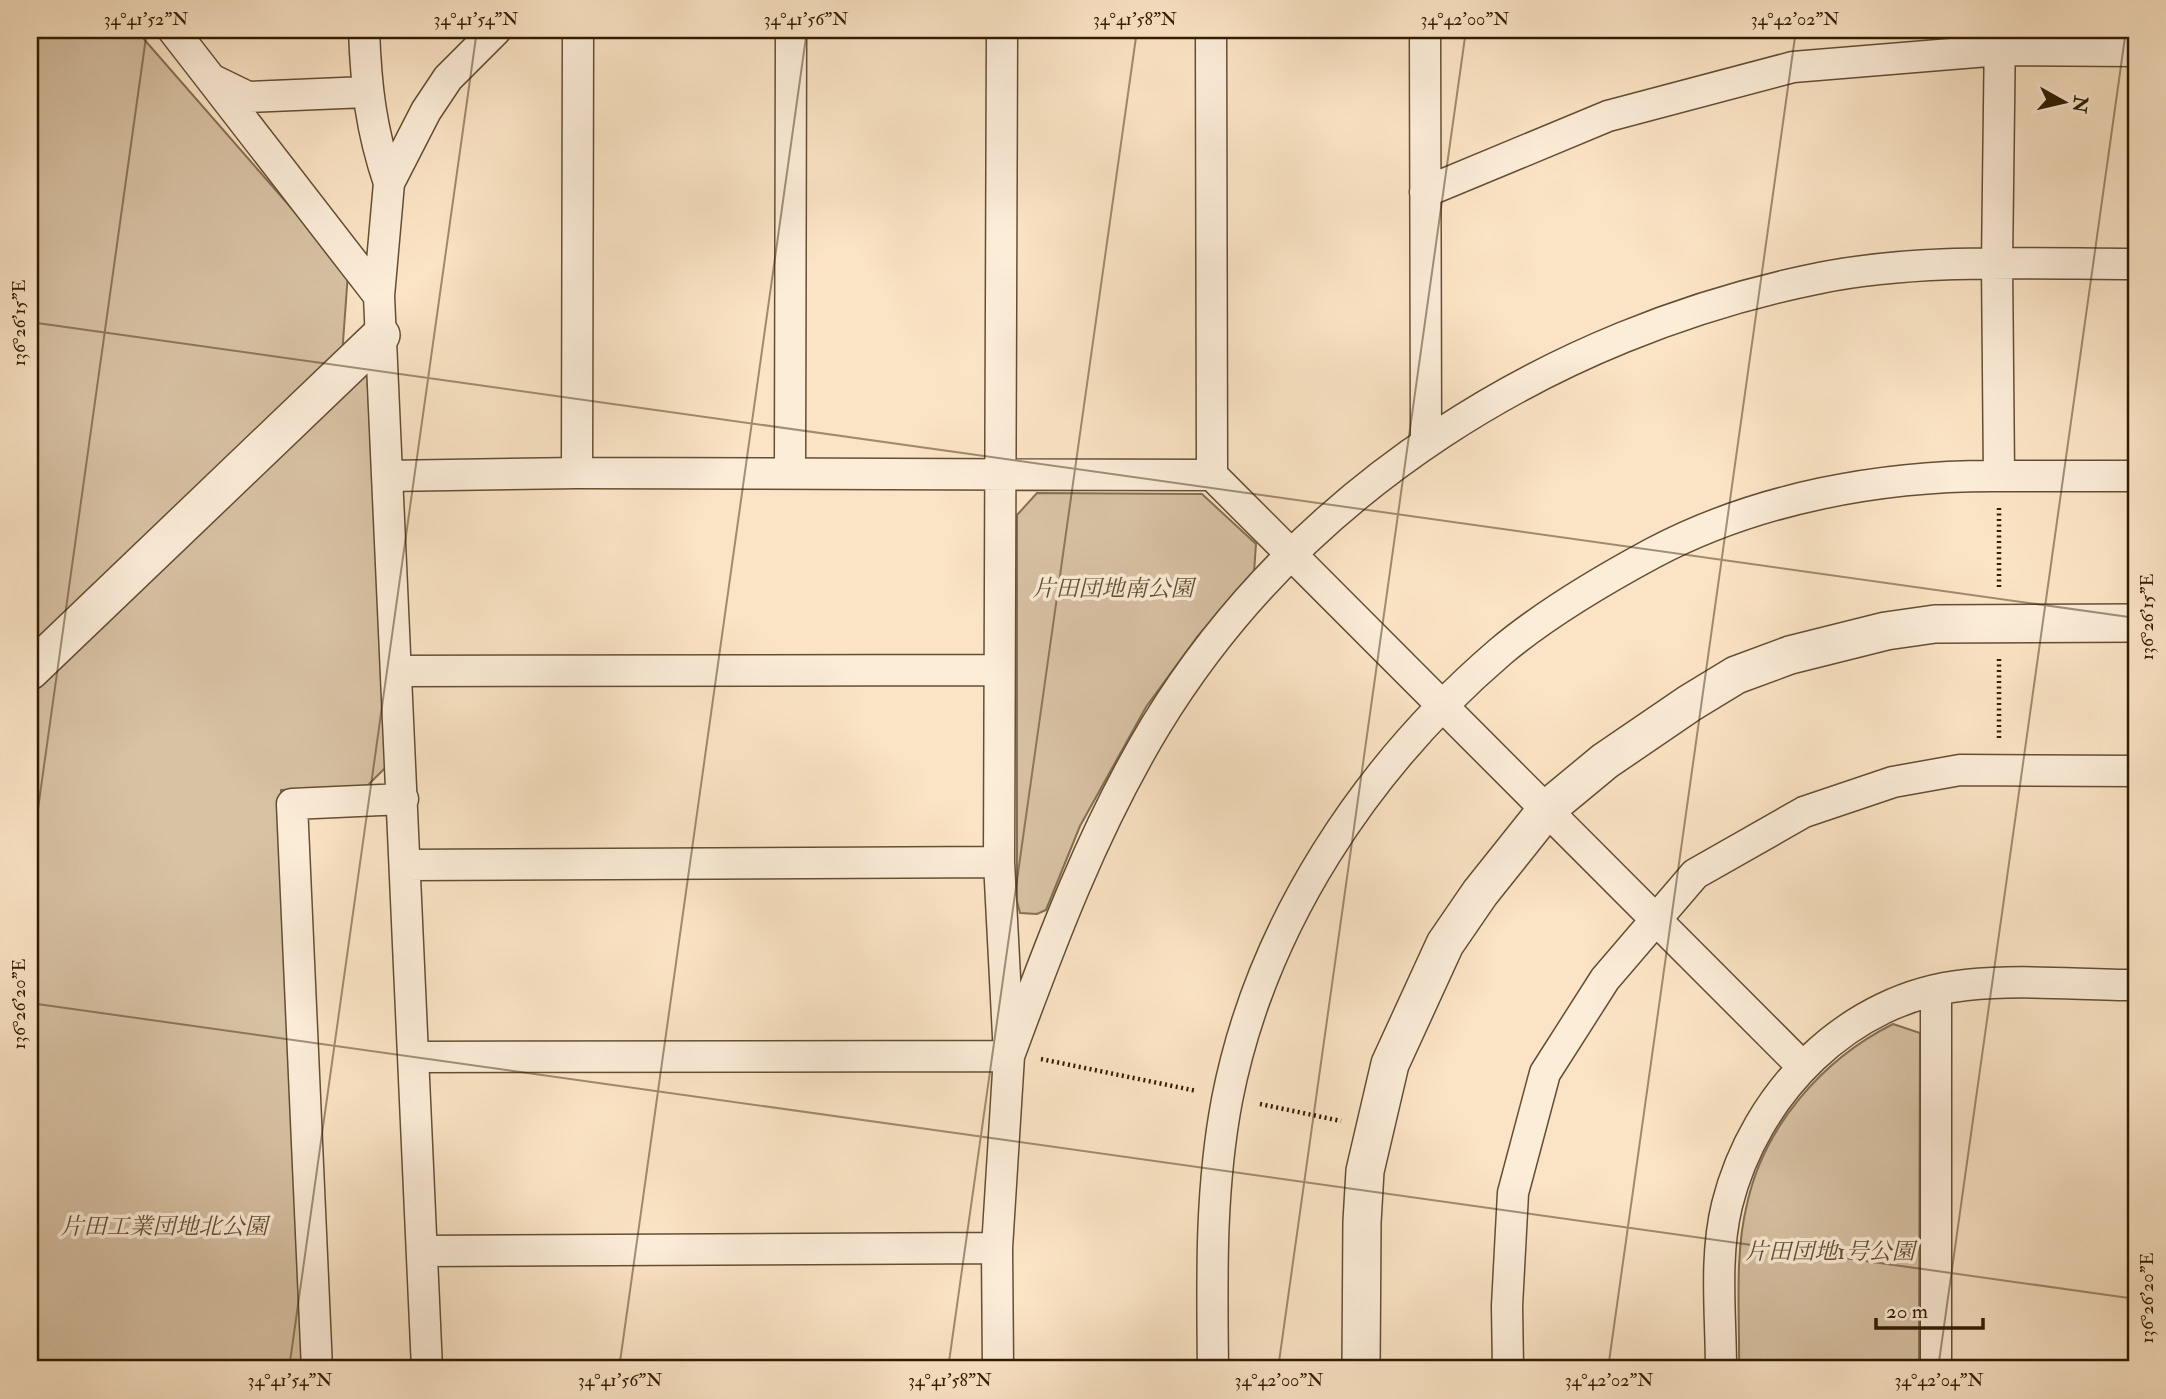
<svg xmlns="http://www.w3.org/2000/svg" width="2166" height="1399" font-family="'IM FELL Double Pica','Noto Serif JP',serif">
	<rect width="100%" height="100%" fill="#fbe4c5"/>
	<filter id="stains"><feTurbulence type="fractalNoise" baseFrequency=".00286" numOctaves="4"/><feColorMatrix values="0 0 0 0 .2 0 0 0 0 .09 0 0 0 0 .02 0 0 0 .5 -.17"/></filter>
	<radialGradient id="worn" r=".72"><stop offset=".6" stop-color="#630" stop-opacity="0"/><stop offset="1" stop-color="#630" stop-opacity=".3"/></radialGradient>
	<path fill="#d8c2a4" stroke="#847052" stroke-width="2" d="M30 30H136L348 273 339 397 367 370 387 766 367 786 281 790 305 1369H30Z
		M1037 493 1202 494 1256 544 1254 572 1198 636 1146 707 1080 826 1046 910 1037 914 1020 913 1017 901V515Z
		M1893 1024 1920 1033 1919 1369H1739C1740 1315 1734 1257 1747 1204 1764 1126 1823 1059 1893 1024Z"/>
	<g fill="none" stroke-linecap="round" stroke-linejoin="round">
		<g stroke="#634f32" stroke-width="33">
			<path id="minor" d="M173 30 211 79 248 97 366 92
				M364 30C366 86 371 130 389 183
				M1211 30 1212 475
				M1425 30 1426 443
				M211 79 379 296
				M1425 192 1608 116 1793 67 2000 50 2136 51
				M577 473 578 30
				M790 473 791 30
				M387 476 577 473 1212 475 1803 1067
				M1999 476H2136
				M396 671 999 670
				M405 865 999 862
				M1936 990V1369
				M1009 1056C1051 942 1093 829 1156 725 1300 489 1551 332 1820 278 1919 258 2035 264 2136 264
				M413 1057 1009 1056
				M422 1251 997 1248
				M317 1369 292 804 403 799
				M427 1369 379 296 389 183 426 111 448 78 496 30
				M998 1369 997 1248 1009 1056 999 862 1002 30
				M1213 1369C1212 1279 1210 1190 1227 1100 1261 925 1366 767 1500 652 1545 614 1601 581 1653 553 1757 498 1882 475 1999 476L1997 264 2000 30
				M1508 1369 1507 1306 1513 1193 1545 1073 1605 979 1695 874 1804 812 1893 782 1960 770 2136 771
				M1721 1369C1721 1316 1714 1258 1727 1205 1755 1093 1848 997 1966 985 2022 979 2080 985 2136 985"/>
		</g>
		<g stroke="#634f32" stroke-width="40">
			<path id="tertiary" d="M30 671 381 335
				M1361 1369 1362 1222 1365 1171 1390 1064 1445 944 1480 893 1547 809 1605 761 1690 703 1736 675 1790 655 1886 631 1935 624 2136 623"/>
		</g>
		<path stroke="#301d01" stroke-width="4.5" stroke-dasharray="2 3.5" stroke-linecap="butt" d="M1999 587V508
			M1999 659V738
			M1041 1059 1197 1091
			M1260 1104 1341 1121"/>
		<use href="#minor" stroke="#fcedd9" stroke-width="30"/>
		<use href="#tertiary" stroke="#fcedd9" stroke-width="37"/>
	</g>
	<path fill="none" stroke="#301d01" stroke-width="2" stroke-opacity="0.45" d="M30 322 2136 618M30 866 147 30M30 1003 2136 1299M289 1369 477 30M619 1369 807 30M948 1369 1137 30M1278 1369 1466 30M1608 1369 1796 30M1938 1369 2126 30"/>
	<g text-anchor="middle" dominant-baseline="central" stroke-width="7" stroke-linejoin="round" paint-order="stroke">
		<g font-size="23" font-style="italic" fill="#624f32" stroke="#fcedd9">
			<text x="1113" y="588">片田団地南公園</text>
			<text x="164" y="1226">片田工業団地北公園</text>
			<text x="1830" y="1251">片田団地1号公園</text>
		</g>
	</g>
	<rect width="2166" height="1399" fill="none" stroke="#fbe4c5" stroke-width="77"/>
	<g transform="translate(2064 102) rotate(98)" stroke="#fcedd9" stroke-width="5" paint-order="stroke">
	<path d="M0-5L12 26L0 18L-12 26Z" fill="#301d01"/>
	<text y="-10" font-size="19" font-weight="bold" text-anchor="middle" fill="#301d01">N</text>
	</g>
	<path d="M1876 1318v10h107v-10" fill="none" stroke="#301d01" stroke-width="3.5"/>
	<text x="1886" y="1318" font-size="21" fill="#301d01" stroke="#fcedd9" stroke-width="5" paint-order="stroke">20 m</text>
	<rect x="38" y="38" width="2090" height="1322" fill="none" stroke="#301d01" stroke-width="2.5"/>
	<g font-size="18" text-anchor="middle" fill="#301d01">
		<text x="146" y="25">34°41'52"N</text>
		<text x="476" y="25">34°41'54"N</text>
		<text x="806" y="25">34°41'56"N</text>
		<text x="1135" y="25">34°41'58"N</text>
		<text x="1465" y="25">34°42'00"N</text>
		<text x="1795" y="25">34°42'02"N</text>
		<text transform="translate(19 323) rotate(-90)" y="6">136°26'15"E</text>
		<text transform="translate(2147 617) rotate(-90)" y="6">136°26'15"E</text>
		<text transform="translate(19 1004) rotate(-90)" y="6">136°26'20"E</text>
		<text transform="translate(2147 1298) rotate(-90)" y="6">136°26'20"E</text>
		<text x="290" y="1386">34°41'54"N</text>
		<text x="620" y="1386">34°41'56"N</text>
		<text x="950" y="1386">34°41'58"N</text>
		<text x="1279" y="1386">34°42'00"N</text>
		<text x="1609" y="1386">34°42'02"N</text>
		<text x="1939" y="1386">34°42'04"N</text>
	</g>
	<rect width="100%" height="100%" filter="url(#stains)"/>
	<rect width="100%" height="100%" fill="url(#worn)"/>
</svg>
